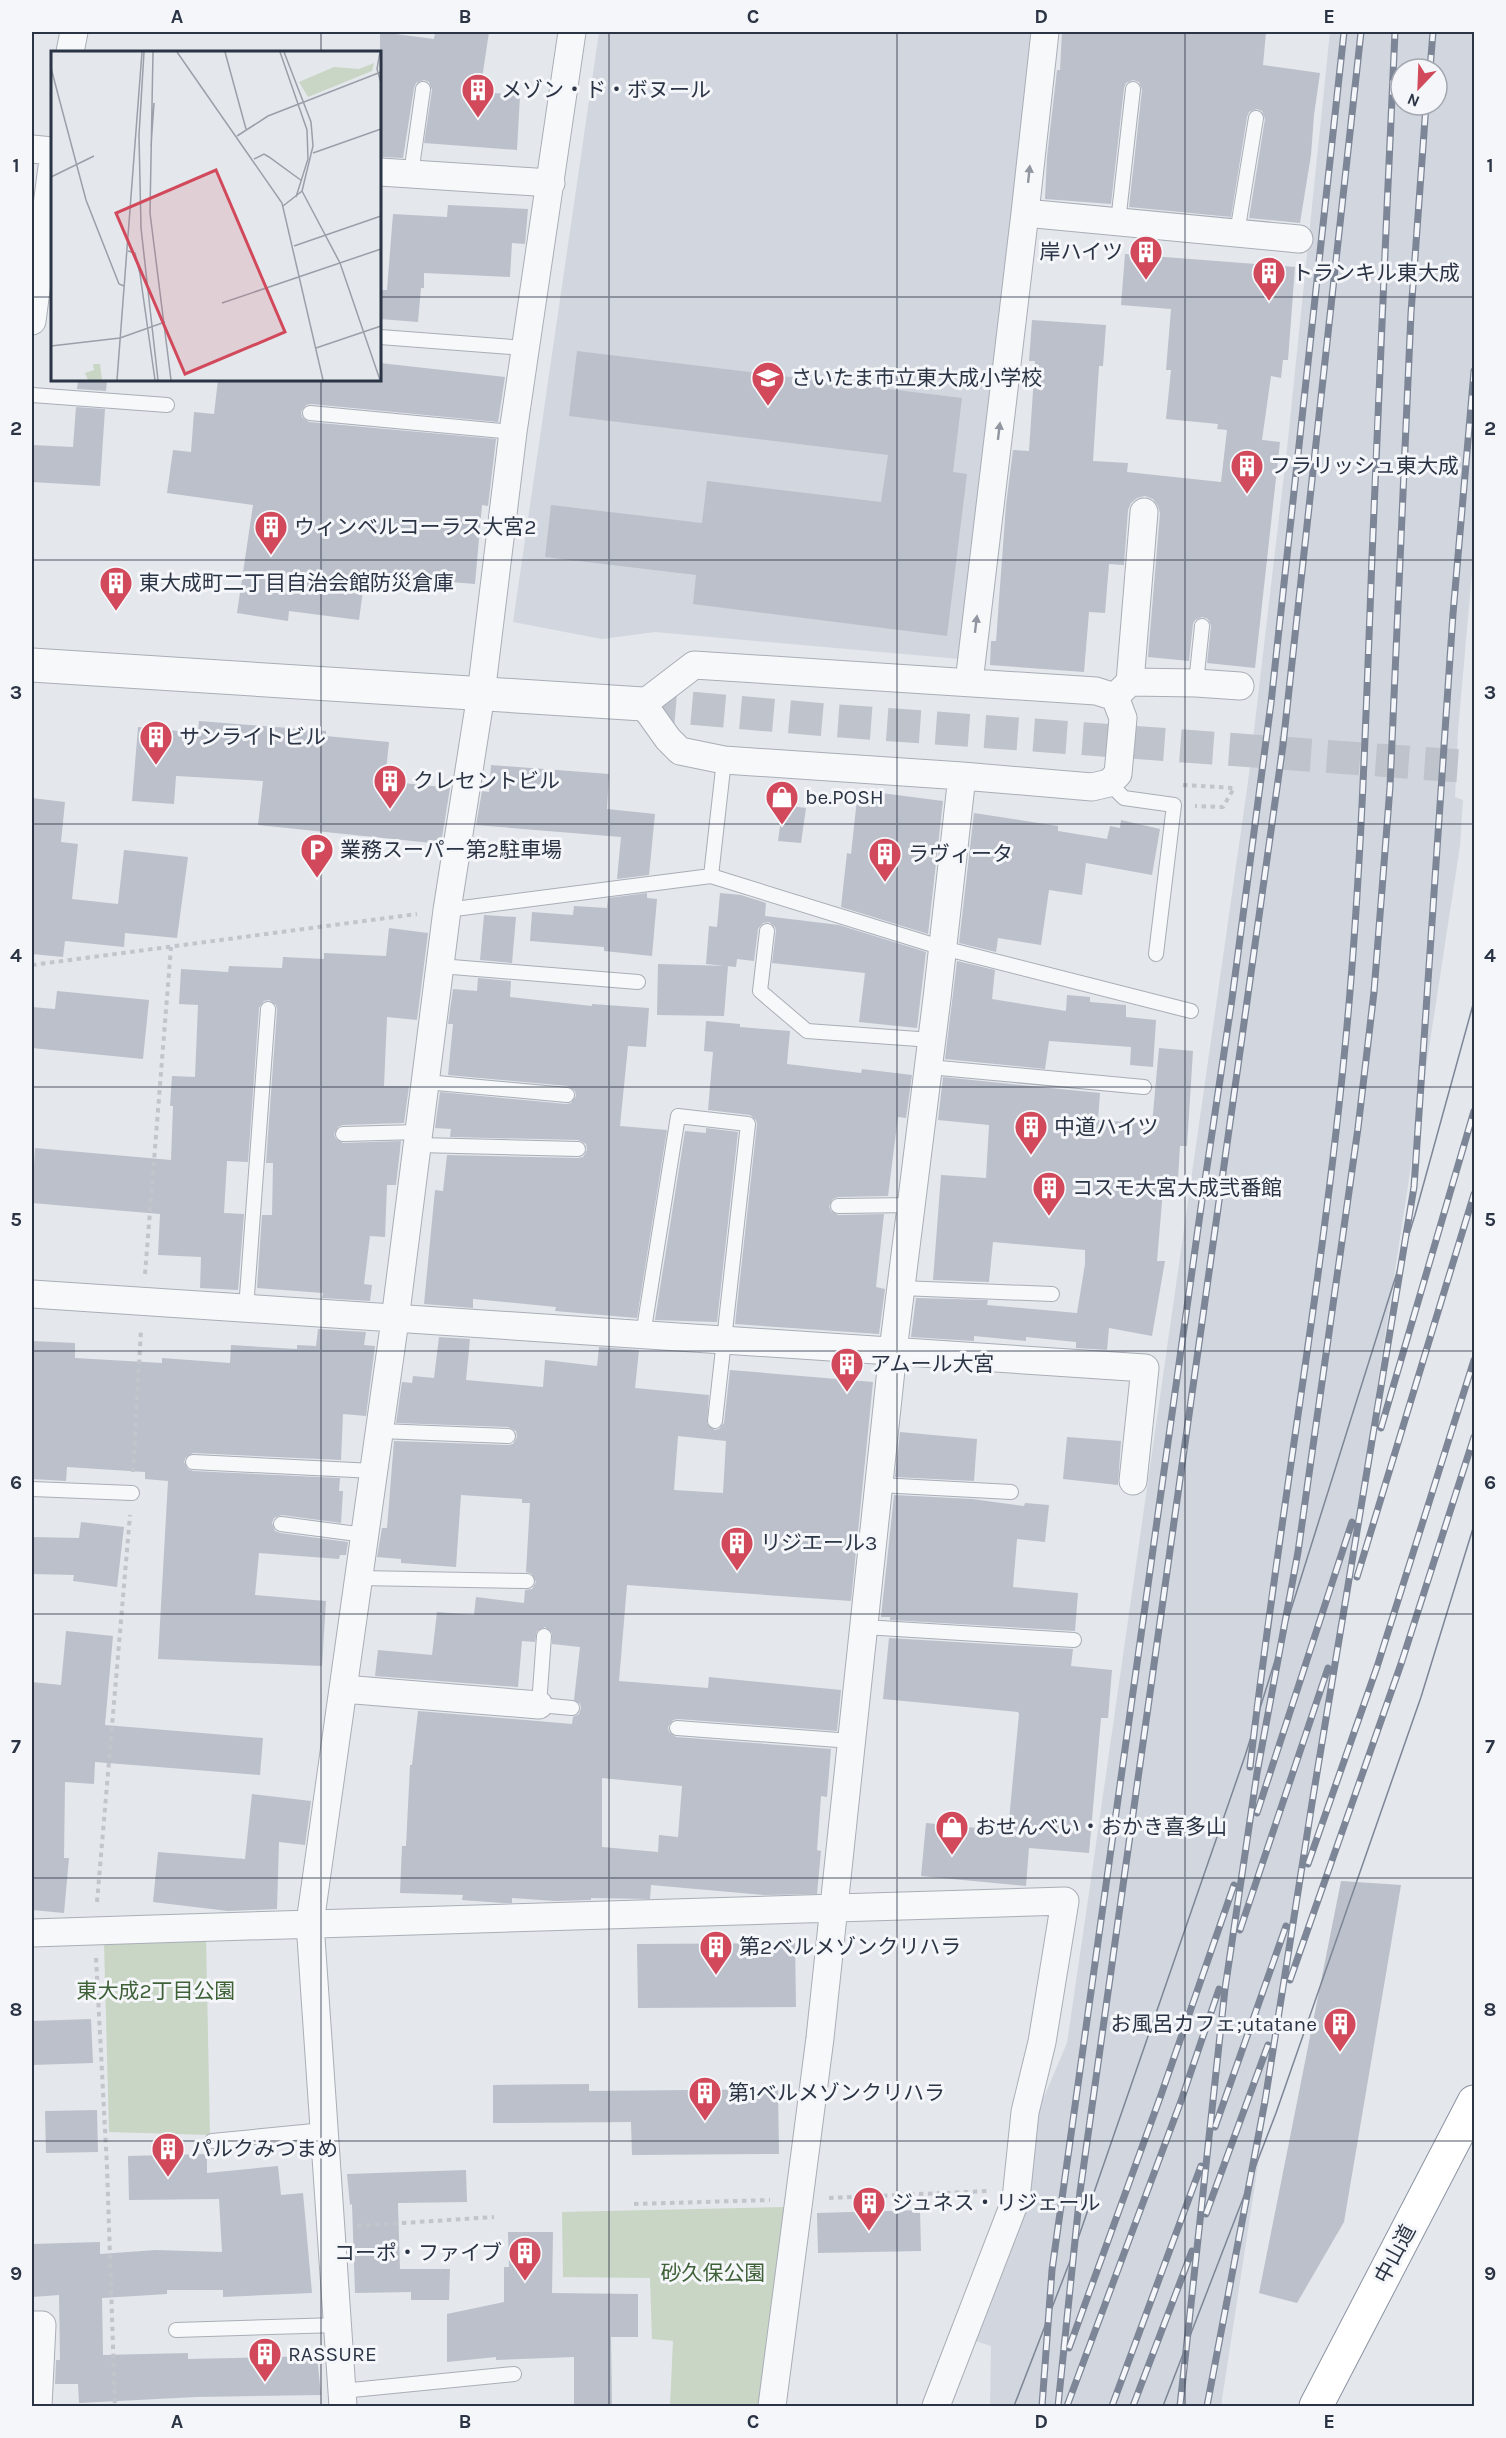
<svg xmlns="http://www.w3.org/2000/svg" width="1506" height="2438" font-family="Karla,'Noto Sans JP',sans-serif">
	<rect width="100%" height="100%" fill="#e4e7ec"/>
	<path fill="#d2d6de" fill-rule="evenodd" d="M599 32H1037L960 659 655 632 602 639 513 622Z
		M1330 32H1474V550L1458 731 1455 797 1463 800 1460 846 1221 2406H990L991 2346 975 2341 1038 2111 1067 2043 1088 1900 1248 782 1287 449ZM1401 69H1437V105H1401Z"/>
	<path fill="#c9d6c5" d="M206 1936 210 2135 109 2132 104 1942Z
		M784 2207 761 2406H670L673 2341 652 2339 650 2278 563 2277 562 2212Z"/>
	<path fill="#bbc0ca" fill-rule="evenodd" d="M380 32 434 39 435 32H489L480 92 520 95 517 150 424 143 432 90 429 82 424 80 416 83 414 88 403 158 380 157Z
		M1062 32H1266L1263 65 1320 73 1314 115 1311 155 1300 223 1249 218 1265 119 1262 111 1257 109 1249 112 1247 117 1231 217 1129 207 1142 90 1139 82 1133 80 1126 83 1124 88 1111 204 1045 199 1047 157 1057 70H1060Z
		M448 205 528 209 525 244 512 243 510 277 424 273V288H421L418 322 380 319V290H387L393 214 447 217Z
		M1125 254 1295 267 1288 360H1283L1281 378 1271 376 1262 440 1280 442 1255 668 1207 663 1211 626 1208 619 1202 617 1195 620 1193 624 1189 661 1148 657 1160 513 1158 506 1153 499 1145 496 1137 498 1131 503 1128 510 1124 565 1109 564 1105 613 1089 612 1084 672 990 665 991 641H996L1006 505 1013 450 1029 451 1035 361H1029L1032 320 1106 325 1103 366H1099L1093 461 1128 463 1127 472 1221 482 1227 430 1217 429 1218 424 1166 419 1171 370H1166L1171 309 1121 305Z
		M577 351 962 398 953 472 967 474 947 636 693 604 696 575 545 557 551 505 702 523 707 481 881 502 888 455 569 416Z
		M380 363 505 377 498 422 311 404 306 405 301 412 302 417 309 422 496 439 488 506 482 505 475 584 365 575 359 620 289 611 288 621 237 613 253 505 167 493 173 450 191 452 194 412 214 414 218 380H380Z
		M78 380H107L106 391 77 389Z
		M76 407 105 409 100 486 32 482V445L73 447Z
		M199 721 326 731V736L389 742 385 781 450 788 441 844 258 825 263 781 176 776 174 804 132 801 138 727 198 733Z
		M491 765 609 774 607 809 655 814 649 875 617 879 621 837 476 825 482 791 489 792Z
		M858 790 943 801 928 934 841 907 847 853 851 854Z
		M32 798 65 802 61 842 78 844 72 899 118 904 124 850 188 857 177 938 125 933 124 947 65 941 63 957 32 954Z
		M783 805 806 808 801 843 778 841Z
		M974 813 1058 826V831L1107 839 1110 826 1120 828 1121 820 1160 829 1152 875 1086 863 1082 895 1049 890 1041 945 998 938 996 952 959 943Z
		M647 893V898L657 899 652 956 604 951V947L530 941 532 912 573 915 574 906 607 908 608 898Z
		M720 893 741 895 766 903 765 916 839 925 926 952 917 1028 859 1022 865 973 772 963 776 931 775 927 769 922 763 923 758 929 754 961 737 959 736 967 706 964 709 926 717 927Z
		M484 915 516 917 512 963 480 960Z
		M389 928 428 933 417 1020 387 1017 384 1086H409L404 1123 343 1125 338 1127 334 1134 336 1139 343 1143 401 1141 396 1185H387L385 1237 370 1236 364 1284 372 1285 370 1301 322 1298 323 1293 257 1288 262 1215H272L273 1163H266L277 1010 276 1005 269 1000 264 1001 259 1008 248 1162 227 1161 224 1213 244 1214 238 1290 200 1288 201 1257 158 1255 160 1214 32 1203 35 1148 171 1160 173 1106H170L172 1076 195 1077 198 1005 179 1004 181 969 228 972 229 966 282 968 283 957 324 959V953L386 956Z
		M957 961 995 970 992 999 1066 1011 1067 995 1090 997V1002L1126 1005V1017L1156 1020 1153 1067 1130 1065 1131 1047 1049 1041 1045 1069 945 1059Z
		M658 964 728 966 724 1016 657 1015Z
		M478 978 511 981 510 997 592 1006V1004L649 1008 646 1047 628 1046 620 1126 667 1130 637 1318 555 1311 556 1307 473 1299V1308L424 1304 435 1190 443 1191 447 1155 578 1158 583 1157 587 1150 586 1144 578 1140 450 1137 451 1129 435 1128 440 1092 566 1104 571 1103 576 1096 575 1091 568 1086 448 1075 453 1024H448L453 989 477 991Z
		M57 991 149 1000 143 1059 32 1048V1007L55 1009Z
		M706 1021 740 1024V1027L790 1031 787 1064 861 1073 862 1069 912 1075 906 1118 898 1117 888 1196 838 1197 833 1199 829 1206 831 1211 838 1215 884 1214 876 1287 885 1289 879 1334 735 1324 757 1124 756 1120 750 1115 708 1110 713 1052 704 1051Z
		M1159 1048 1193 1051 1187 1146H1180L1178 1179 1164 1178 1157 1261H1165L1152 1336 1109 1328 1107 1350 1076 1348V1342L1026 1337V1341L974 1336V1341L911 1337 916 1298 988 1300 987 1305 1077 1313 1085 1264V1250L993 1242 989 1282 933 1280 941 1175 986 1178 989 1125 938 1120 943 1077 1100 1093 1098 1120 1152 1124Z
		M706 1128 738 1132 717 1322 655 1320 685 1131 706 1133Z
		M318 1329 366 1332 364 1345 375 1346 366 1416 343 1414 341 1460 193 1453 186 1457 184 1462 188 1469 193 1471 340 1478 339 1491H343L341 1523 282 1515 274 1518 272 1523 275 1531 280 1533 348 1542 346 1555H340L339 1559 259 1553 255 1595 326 1601 322 1666 158 1659 168 1481 145 1479V1472L67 1467 66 1481 32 1479V1341L75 1343V1358L162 1363V1358L230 1363 231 1345 297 1349V1345L316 1346Z
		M439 1337 470 1339 466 1380 543 1387 545 1360 597 1366 599 1347 639 1350 635 1388 709 1395 707 1424 715 1430 719 1429 724 1423 730 1370 873 1382 851 1601 627 1585 619 1681 708 1688 709 1677 841 1690 837 1731 678 1719 673 1720 668 1727 669 1732 676 1737 831 1749 827 1797 821 1796 817 1850 821 1851 817 1894 765 1895 651 1885 650 1899 591 1898V1900L555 1901 512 1898V1903H503L462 1900 463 1895 400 1893 402 1846H406L410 1765H412L418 1711 572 1724 573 1717 579 1714 581 1708 580 1704 574 1700 580 1647 552 1644V1633L545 1627 537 1631 535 1642 522 1641 518 1687 375 1676 378 1650 432 1655 437 1612 474 1615 476 1597 524 1603 525 1590 532 1589 536 1582 532 1574 526 1572 530 1503H522V1499L461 1495 456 1567 401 1563V1559L377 1557 382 1528H387L394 1441 508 1445 513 1444 517 1437 516 1431 508 1427 396 1423 402 1382 412 1383 413 1376 434 1378ZM678 1436 726 1441 723 1493 674 1490ZM602 1778 682 1786 678 1837 659 1835 658 1852 602 1847Z
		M900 1432 977 1439 974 1481 895 1477Z
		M1067 1437 1121 1441 1118 1485 1063 1479Z
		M894 1495 972 1499 1024 1506 1025 1503 1049 1505 1045 1542 1017 1539 1013 1587 1078 1593 1075 1631 890 1620V1617H881Z
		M81 1522 124 1527 117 1587 73 1581 74 1575 32 1574V1537L79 1538Z
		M66 1631 113 1636 105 1725 263 1738 260 1775 95 1762 94 1784 65 1782 64 1858H69L64 1913 32 1910V1682L61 1685Z
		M889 1638 1073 1649 1071 1666 1112 1670 1108 1718H1101L1089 1853 1029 1848 1026 1886 921 1876 926 1823 1008 1831 1019 1714 1018 1712 883 1699Z
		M252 1794 311 1801 305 1845 279 1842 277 1909 228 1911 153 1902 158 1852 245 1859Z
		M1341 1881 1401 1885 1344 2222 1297 2303 1259 2293Z
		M795 1943 796 2007 638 2008 637 1944Z
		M91 2019 93 2063 32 2065V2021Z
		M589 2084V2091L778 2089 779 2154 632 2155 631 2122 493 2123V2085Z
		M97 2110 98 2152 46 2153 45 2111Z
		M207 2154V2173L278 2166 281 2195 303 2193 312 2293 223 2297V2290H167V2294L102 2298 103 2355 188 2353V2359L317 2356 321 2395 196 2397 79 2403 78 2384H55L56 2360H60L59 2295 32 2297V2244L100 2242V2254L156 2250 222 2252 219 2199 129 2200 128 2156Z
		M466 2170 467 2202 398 2203 400 2269H450L449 2300H411V2292L355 2293 352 2204 350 2205 347 2174Z
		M920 2210 921 2251 818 2253 817 2213Z
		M508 2232H553L552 2293 638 2294V2337H611L612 2406H574V2357L496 2360V2357L447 2362V2314L504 2302V2267H509Z"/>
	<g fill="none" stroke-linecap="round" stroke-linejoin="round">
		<path stroke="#bfc3cb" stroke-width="33" stroke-dasharray="33 16" stroke-linecap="butt" d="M643 704 826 720 1474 767"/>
		<g stroke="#a9aeb7" stroke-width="16">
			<path id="service" d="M411 174 423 89
				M1118 222 1133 89
				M1237 233 1256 118
				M380 337 525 348
				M32 395 167 405
				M310 413 513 432
				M1196 683 1202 626
				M1109 783 1124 798 1174 805 1156 954
				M711 876 724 760
				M447 910 711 876 943 948 1191 1011
				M767 931 760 991 807 1031 932 1040
				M440 966 638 982
				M929 1067 1144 1087
				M426 1082 567 1095
				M343 1134 419 1132
				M418 1145 578 1149
				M838 1206 911 1205
				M901 1288 1052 1294
				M246 1309 268 1009
				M643 1335 678 1116 748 1124 715 1421
				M380 1431 508 1436
				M193 1462 374 1471
				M879 1485 1011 1492
				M32 1489 132 1493
				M281 1524 365 1535
				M359 1578 527 1581
				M864 1627 1074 1640
				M544 1636 539 1705 572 1708
				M677 1728 851 1741
				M212 2141 324 2130
				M176 2330 338 2325
				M342 2391 514 2374"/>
		</g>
		<g stroke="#a9aeb7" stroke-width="29">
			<path id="minor" d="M70 52 74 32
				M32 149 52 151
				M380 172 551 183
				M1025 213 1299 239
				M32 321 52 167
				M694 665 1096 691 1115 697 1123 718 1118 774 1109 783 1092 787 962 776 724 760 680 751 668 739 643 704Z
				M969 682 1025 213 1045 32
				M1130 682 1144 512
				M1118 694 1130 682 1196 683 1240 686
				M32 1294 1145 1368 1133 1481
				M343 1689 539 1705
				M32 1933C376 1921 720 1914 1065 1901L1042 2042 1025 2112 1016 2199 936 2406
				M32 2325H42L38 2406
				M343 2406 310 1923 395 1320 447 910 481 694 513 432 572 32
				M772 2406 820 2038 893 1351 937 998 962 776"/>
		</g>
		<g stroke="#a9aeb7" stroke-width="35">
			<path id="tertiary" d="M32 665 643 704"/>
		</g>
		<g stroke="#8b94a3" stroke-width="35">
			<path id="trunk" d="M1316 2406 1474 2102"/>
		</g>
		<path stroke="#c2c5cb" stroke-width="4" stroke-dasharray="4.5 4.5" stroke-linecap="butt" d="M1183 785 1234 788 1223 807 1195 806
			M32 965 417 914
			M145 1274 171 947
			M133 1472 141 1330
			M97 1902 130 1515
			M96 1958 107 2167 115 2406
			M829 2198 989 2191
			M634 2204 770 2200
			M357 2226 494 2217"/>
		<use href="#service" stroke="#f7f8fa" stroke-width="14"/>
		<use href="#minor" stroke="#f7f8fa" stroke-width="27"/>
		<use href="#tertiary" stroke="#f7f8fa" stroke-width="33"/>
		<use href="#trunk" stroke="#fff" stroke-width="33"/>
		<path stroke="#7d8696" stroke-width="1.5" d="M1014 2406 1072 2256 1245 1756 1415 1215 1474 1001
			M1163 2406 1276 2113 1421 1697 1474 1525"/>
		<g stroke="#7d8696" stroke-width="7">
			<path id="rail" d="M1430 69 1433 32
				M1381 1428 1474 1111
				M1357 1577 1474 1194
				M1250 1767C1278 1523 1323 1282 1346 1037 1361 878 1366 717 1372 557 1379 381 1387 207 1395 32
				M1257 1813 1352 1522
				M1308 1864 1377 1667 1474 1360
				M1240 1930 1328 1668
				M1290 1980 1402 1661 1474 1437
				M1215 2127 1286 1926
				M1206 2214 1268 2045
				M1069 2348 1161 2095 1234 1885
				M1042 2406 1052 2270 1201 1207 1232 999 1271 703 1344 32
				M1058 2406 1080 2192 1283 745 1361 32
				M1067 2406 1181 2101 1219 1989
				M1112 2406 1201 2166
				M1133 2406 1192 2251
				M1180 2406 1225 1989 1257 1773 1298 1552 1358 1128 1374 992 1390 787 1411 313 1426 105
				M1207 2406 1265 2101 1313 1797 1414 1187 1453 614 1474 371"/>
		</g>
		<use href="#rail" stroke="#f4f6f9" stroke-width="4.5" stroke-dasharray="14" stroke-linecap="butt"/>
	</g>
	<defs><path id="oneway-solid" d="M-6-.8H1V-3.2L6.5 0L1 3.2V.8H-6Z" transform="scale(1.5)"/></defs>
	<g fill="#9196a0">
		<use href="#oneway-solid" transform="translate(1029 174) rotate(-84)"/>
		<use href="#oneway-solid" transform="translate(999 431) rotate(-83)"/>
		<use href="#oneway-solid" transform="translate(976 624) rotate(-83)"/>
	</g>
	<path fill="none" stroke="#2b3445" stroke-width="1.5" stroke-opacity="0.55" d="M321 32V52M609 32V2406M897 32V2406M1185 32V2406M32 297H52M380 297H1474M321 380V2406M32 560H1474M32 824H1474M32 1087H1474M32 1351H1474M32 1614H1474M32 1878H1474M32 2141H1474"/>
	<defs>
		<g id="building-pin" transform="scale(1.725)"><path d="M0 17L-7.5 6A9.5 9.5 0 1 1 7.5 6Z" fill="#d1495b" stroke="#f4f6f9"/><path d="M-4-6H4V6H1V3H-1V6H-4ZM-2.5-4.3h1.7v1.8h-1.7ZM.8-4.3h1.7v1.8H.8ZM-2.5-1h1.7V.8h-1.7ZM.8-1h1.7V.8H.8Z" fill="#fff"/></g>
		<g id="school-pin" transform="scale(1.725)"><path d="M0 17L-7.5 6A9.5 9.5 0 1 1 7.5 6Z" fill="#d1495b" stroke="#f4f6f9"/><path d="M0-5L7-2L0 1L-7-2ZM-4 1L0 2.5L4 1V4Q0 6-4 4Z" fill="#fff"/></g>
		<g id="shop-pin" transform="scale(1.725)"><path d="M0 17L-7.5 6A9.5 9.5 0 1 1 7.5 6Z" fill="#d1495b" stroke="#f4f6f9"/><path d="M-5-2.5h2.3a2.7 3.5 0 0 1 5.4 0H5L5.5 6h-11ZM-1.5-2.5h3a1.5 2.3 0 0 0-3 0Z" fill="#fff"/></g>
		<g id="parking-pin" transform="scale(1.725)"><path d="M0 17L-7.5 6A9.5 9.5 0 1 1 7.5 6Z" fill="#d1495b" stroke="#f4f6f9"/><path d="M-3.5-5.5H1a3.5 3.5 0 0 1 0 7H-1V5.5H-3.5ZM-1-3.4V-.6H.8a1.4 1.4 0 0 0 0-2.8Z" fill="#fff"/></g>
	</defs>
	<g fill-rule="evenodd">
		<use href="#building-pin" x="478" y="90"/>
		<use href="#building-pin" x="1146" y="252"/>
		<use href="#building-pin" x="1269" y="273"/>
		<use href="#school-pin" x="768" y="378"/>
		<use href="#building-pin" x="1247" y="466"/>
		<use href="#building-pin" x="271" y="527"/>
		<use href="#building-pin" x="116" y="583"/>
		<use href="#building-pin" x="156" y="737"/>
		<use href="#building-pin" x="390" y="781"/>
		<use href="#shop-pin" x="782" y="797"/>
		<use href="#parking-pin" x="317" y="850"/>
		<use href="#building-pin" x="885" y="854"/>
		<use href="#building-pin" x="1031" y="1127"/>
		<use href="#building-pin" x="1049" y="1188"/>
		<use href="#building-pin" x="847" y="1364"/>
		<use href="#building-pin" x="737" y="1543"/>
		<use href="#shop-pin" x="952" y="1827"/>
		<use href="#building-pin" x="716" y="1947"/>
		<use href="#building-pin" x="1340" y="2024"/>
		<use href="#building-pin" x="705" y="2093"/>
		<use href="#building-pin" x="168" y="2149"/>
		<use href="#building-pin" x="869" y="2203"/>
		<use href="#building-pin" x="525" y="2253"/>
		<use href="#building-pin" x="265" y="2354"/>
	</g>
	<g text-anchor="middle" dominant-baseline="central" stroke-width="6" stroke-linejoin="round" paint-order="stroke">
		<g font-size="21" fill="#2b3445" stroke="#f4f6f9" text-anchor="start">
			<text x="501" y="90">メゾン・ド・ボヌール</text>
			<text x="1123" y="252" text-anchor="end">岸ハイツ</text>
			<text x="1292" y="273">トランキル東大成</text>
			<text x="791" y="378">さいたま市立東大成小学校</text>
			<text x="1270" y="466">フラリッシュ東大成</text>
			<text x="294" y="527">ウィンベルコーラス大宮2</text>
			<text x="139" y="583">東大成町二丁目自治会館防災倉庫</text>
			<text x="179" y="737">サンライトビル</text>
			<text x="413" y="781">クレセントビル</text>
			<text x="805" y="797">be.POSH</text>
			<text x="340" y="850">業務スーパー第2駐車場</text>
			<text x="908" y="854">ラヴィータ</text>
			<text x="1054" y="1127">中道ハイツ</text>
			<text x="1072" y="1188">コスモ大宮大成弐番館</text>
			<text x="870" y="1364">アムール大宮</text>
			<text x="760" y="1543">リジエール3</text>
			<text x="975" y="1827">おせんべい・おかき喜多山</text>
			<text x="739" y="1947">第2ベルメゾンクリハラ</text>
			<text x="1317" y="2024" text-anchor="end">お風呂カフェ;utatane</text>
			<text x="728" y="2093">第1ベルメゾンクリハラ</text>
			<text x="191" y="2149">パルクみつまめ</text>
			<text x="892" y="2203">ジュネス・リジェール</text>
			<text x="502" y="2253" text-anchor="end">コーポ・ファイブ</text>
			<text x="288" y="2354">RASSURE</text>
		</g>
		<g font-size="21" fill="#3f6138" stroke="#f4f6f9">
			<text x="156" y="1991">東大成2丁目公園</text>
			<text x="713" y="2273">砂久保公園</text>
		</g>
		<g font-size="21" fill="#2b3445" stroke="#f4f6f9">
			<text transform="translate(1395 2254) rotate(-62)">中山道</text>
		</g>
	</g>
	<g transform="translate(51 51)">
		<rect width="330" height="330" fill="#e4e7ec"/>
		<path d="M323 12 321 20 257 46 248 31 283 16 308 18ZM42 313H49L51 329H37L34 322 43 319Z" fill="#c9d6c5"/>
		<path fill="none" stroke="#9a9fa9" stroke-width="1.5" d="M93 1 88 84 90 177 107 329M102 1 99 162 120 329M126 1 231 152 272 329M174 1 195 78M229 1 256 79 257 108 245 146M329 1 326 18 330 32M0 17 35 149 68 233 73 235M186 85 217 65 330 21M100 95 103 52M262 102 330 78M203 108 213 103 218 106 251 130M0 126 43 105M251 140 289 212 329 329M232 155 251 140 262 95 260 71 233 1M243 195 330 165M77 200 84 202 89 223 104 329M171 252 330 198M0 295 69 287 114 271M265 297 330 275M66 329 91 1"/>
		<path fill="#d1495b" fill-opacity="0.15" stroke="#d1495b" stroke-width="3" d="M165 119 234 281 134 323 65 162Z"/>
		<rect width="330" height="330" fill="none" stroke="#2b3445" stroke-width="3"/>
	</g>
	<rect width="1506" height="2438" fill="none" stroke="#f4f6f9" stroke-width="66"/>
	<g transform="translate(1419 87) rotate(203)"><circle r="28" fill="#f4f6f9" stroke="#a4a8b1" stroke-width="1.5"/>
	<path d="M0-4.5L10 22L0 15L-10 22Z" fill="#d1495b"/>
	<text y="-9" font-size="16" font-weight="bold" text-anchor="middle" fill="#2b3445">N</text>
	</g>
	<rect x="33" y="33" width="1440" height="2372" fill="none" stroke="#2b3445" stroke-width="2"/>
	<g font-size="20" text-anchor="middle" font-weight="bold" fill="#2b3445">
		<text x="177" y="23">A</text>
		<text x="465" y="23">B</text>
		<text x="753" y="23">C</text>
		<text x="1041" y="23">D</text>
		<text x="1329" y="23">E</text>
		<text x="16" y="172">1</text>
		<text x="1490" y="172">1</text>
		<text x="16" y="435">2</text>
		<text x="1490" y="435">2</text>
		<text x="16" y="699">3</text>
		<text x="1490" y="699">3</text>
		<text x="16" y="962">4</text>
		<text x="1490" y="962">4</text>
		<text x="16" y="1226">5</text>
		<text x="1490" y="1226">5</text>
		<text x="16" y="1489">6</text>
		<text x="1490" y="1489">6</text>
		<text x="16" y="1753">7</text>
		<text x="1490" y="1753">7</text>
		<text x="16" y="2016">8</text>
		<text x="1490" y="2016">8</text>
		<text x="16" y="2280">9</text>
		<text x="1490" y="2280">9</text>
		<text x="177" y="2428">A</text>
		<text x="465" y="2428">B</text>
		<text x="753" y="2428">C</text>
		<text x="1041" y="2428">D</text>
		<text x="1329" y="2428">E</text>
	</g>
</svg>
